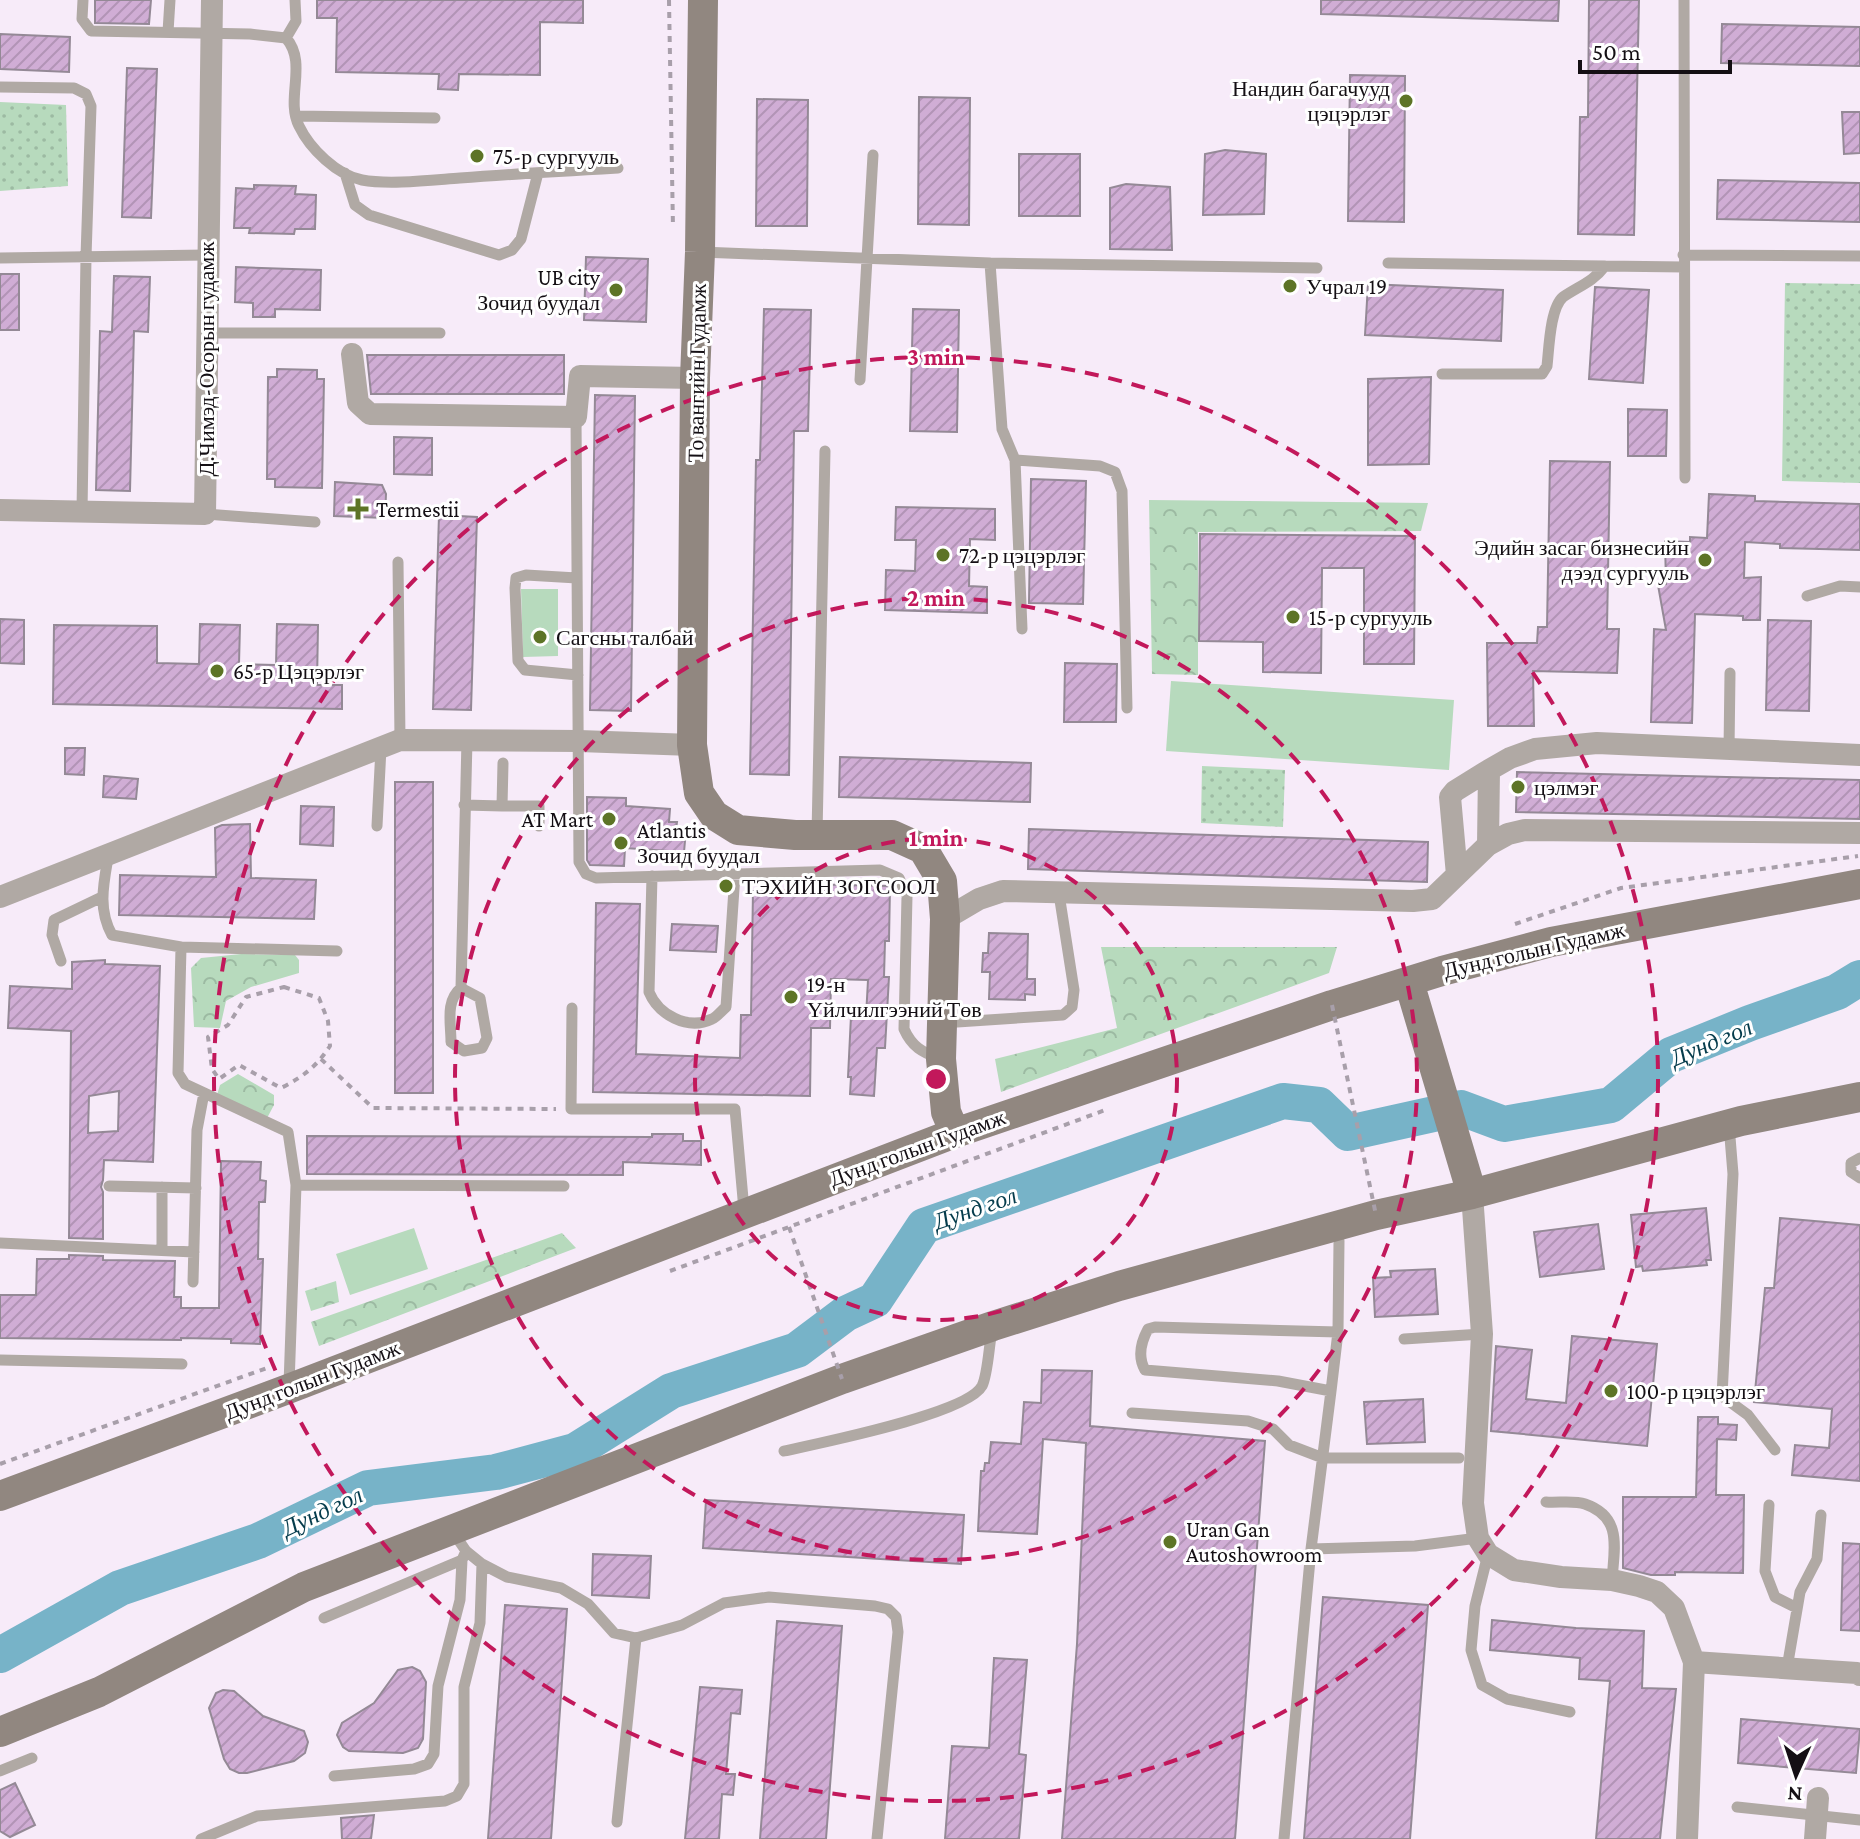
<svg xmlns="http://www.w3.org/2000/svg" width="1860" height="1839" font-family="'Crimson Pro',serif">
	<defs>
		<pattern id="forest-crowns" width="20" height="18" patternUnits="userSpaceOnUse" patternTransform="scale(2)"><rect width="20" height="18" fill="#b7dabd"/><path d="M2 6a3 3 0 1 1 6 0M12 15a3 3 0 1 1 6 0" fill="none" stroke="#9cbaa2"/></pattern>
		<pattern id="park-dots" width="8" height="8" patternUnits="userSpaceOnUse" patternTransform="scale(2)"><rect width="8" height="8" fill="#b7dabd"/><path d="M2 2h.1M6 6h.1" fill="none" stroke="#9cbaa2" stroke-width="1.8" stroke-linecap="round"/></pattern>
		<pattern id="building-hatch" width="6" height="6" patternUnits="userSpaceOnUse" patternTransform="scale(2)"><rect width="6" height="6" fill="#d0add5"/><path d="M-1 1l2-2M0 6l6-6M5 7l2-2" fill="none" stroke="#b294b6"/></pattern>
	</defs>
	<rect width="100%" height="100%" fill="#f7ebf9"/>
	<path fill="#b7dabd" d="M521 589H558V656L523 657Z
		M1171 681 1454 700 1449 770 1166 751Z
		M414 1228 428 1269 350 1295 336 1254Z"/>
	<path fill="url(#forest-crowns)" d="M1149 500 1428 503 1421 531 1198 532V675L1152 674Z
		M1101 947H1337L1329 973 1001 1092 995 1059 1117 1028Z
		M241 954 295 955 299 960V973L251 987 226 1001 220 1028 194 1027 191 968 201 958Z
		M238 1074 274 1095V1105L266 1120 217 1095 220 1085Z
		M562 1233 576 1248 319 1346 311 1322Z
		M336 1281 339 1302 311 1311 305 1291Z"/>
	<path fill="url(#park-dots)" d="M0 102 66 105 68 186 0 191Z
		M1785 283 1860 284V483L1782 481Z
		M1202 766 1285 770 1283 827 1201 823Z"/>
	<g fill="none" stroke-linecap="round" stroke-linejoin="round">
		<path stroke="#77b3c8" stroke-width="36" d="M0 1655 120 1588 258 1541 368 1488 496 1472 575 1451 671 1391 797 1350 845 1314 875 1300 924 1226 1283 1101 1319 1105 1348 1133 1461 1108 1504 1124 1611 1105 1671 1055 1750 1023 1837 992 1860 978"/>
	</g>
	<path fill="url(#building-hatch)" stroke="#948996" stroke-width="2" fill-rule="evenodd" d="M95 0H151L149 24 95 23Z
		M317 0H583V23L540 22V75L459 74 458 90 438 89 439 74 336 72 337 18H317Z
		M1321 0H1559L1558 21 1321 14Z
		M1589 0H1639L1634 235 1578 234 1580 117H1588Z
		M1722 24 1860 27V66L1721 63Z
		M0 34 70 37 69 72 0 69Z
		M127 68 157 69 151 218 122 217Z
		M1350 75 1405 76 1404 222 1348 221Z
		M919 97 970 98 969 225 918 224Z
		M757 99 808 100 807 226H756Z
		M1842 112H1860V153L1844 154Z
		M1225 150 1266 154 1264 214 1203 215 1205 154Z
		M1019 154H1080V216H1019Z
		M1718 180 1860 183V222L1717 219Z
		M1126 184 1170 187 1172 250 1110 249V188Z
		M254 185 296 186 295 194 316 195 315 229H295L294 234 249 233 250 228H234L236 188 254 189Z
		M586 257 648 259 646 322 584 320Z
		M236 267 321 270 320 310 275 309V317H253V303L235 302Z
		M0 274H19V330H0Z
		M114 276 150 277 148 332 134 331 130 491 96 490 100 331 112 332Z
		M1368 284 1503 290 1501 341 1365 335Z
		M1595 287 1649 290 1643 383 1589 379Z
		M764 309 811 310 808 431H794L789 775 750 774 756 460H760Z
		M913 309 959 310 957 432 910 431Z
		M367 355H564V394H371Z
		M277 369 317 370V379H324L322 488 275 487V479H267L268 377H277Z
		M1431 377 1429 464 1368 465V379Z
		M595 395 635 396 631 711 590 710Z
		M1628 409 1667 410 1666 456H1628Z
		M394 437 432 438V475L394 474Z
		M1550 461 1610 462 1607 629H1619L1617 673 1533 671 1534 726H1488L1487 643H1537L1538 627H1547Z
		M1031 479 1086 481 1083 604 1029 603Z
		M335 482 382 485 386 494 385 518 334 516Z
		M1709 494 1755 496V501L1860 504V550L1780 548V544L1745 542 1744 578 1761 577 1760 620H1743V616L1695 614 1692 723 1651 722 1654 629 1666 630 1658 585 1666 584 1665 541 1690 542V537L1707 538Z
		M896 507 995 509V540L970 539 969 586 987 587V613L885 610 886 570 915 571 916 540H895Z
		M439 515 477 517 471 710 433 709Z
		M1200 534 1415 536 1414 664H1364V568H1322L1321 673 1263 672V642L1199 641Z
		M0 619 24 620V664L0 663Z
		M1768 620 1811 621 1809 711 1766 710Z
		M200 624 240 625 239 664 276 665 277 624 318 625 317 685H342V709L53 704 54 625 157 626V663L199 664Z
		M1065 663 1117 664 1116 722H1064Z
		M65 748H85L84 775 65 774Z
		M840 757 1031 763 1030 802 839 797Z
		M1517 772 1860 780V819L1516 812Z
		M104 776 138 779 136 799 103 797Z
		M395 782H433V1093H395Z
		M587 797 626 798V806L670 809 669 822H677L676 829 686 830 684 852 625 848 624 866 590 865 587 860Z
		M301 806 334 807 333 846 300 844Z
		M250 824 251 878 316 880 314 919 119 915 120 875 216 877 215 828 222 825Z
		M1029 829 1428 842 1427 882 1028 869Z
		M799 884 890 886 889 941H885L884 977H889L885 1048H877L874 1096 850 1094 851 1077H848L851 1016 866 1017 868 980 831 979 830 1028H811L810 1096 593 1092 596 903 640 904 636 1054 740 1058 741 1015H751L753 891 799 892Z
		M672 924 718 926 716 952 670 950Z
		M989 933 1028 934 1027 979H1035V995L1025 994V1000L989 999 990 972H982L983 953H988Z
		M105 960V964L160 966 153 1162 104 1160 103 1180 101 1187 103 1192V1239L69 1238 71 1031 8 1028 10 986 72 989V962ZM119 1091 118 1131 88 1133 89 1096Z
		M652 1134H683V1141H701V1165L623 1162V1175L307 1174V1136L652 1137Z
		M221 1161 261 1162 260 1180 266 1181 265 1202H259L258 1259H263L260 1344 231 1343V1339L181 1338V1340L0 1338V1295H36L37 1259H69V1255L103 1256V1260L175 1261 174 1297H181V1308H219Z
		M1706 1208 1711 1260H1706L1707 1265 1643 1271 1642 1266 1636 1267 1631 1215Z
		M1780 1218 1860 1225V1481L1792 1475 1795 1445 1829 1448 1832 1409 1754 1402 1765 1288H1774Z
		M1598 1224 1604 1269 1540 1277 1534 1232Z
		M1435 1269 1438 1314 1375 1317 1373 1278 1391 1277 1390 1271Z
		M1572 1336 1657 1344 1647 1446 1491 1431 1496 1346 1532 1350 1526 1399 1566 1403Z
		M1042 1370 1092 1371 1090 1426 1265 1441 1235 1839H1062L1077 1644 1086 1443 1043 1439 1037 1534 978 1531 981 1471H984L985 1463H989L991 1442 1021 1444 1024 1402 1041 1403Z
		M1423 1399 1425 1442 1367 1444 1364 1402Z
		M1698 1417H1718V1424L1737 1425 1736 1440 1717 1439 1716 1495H1744L1743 1573 1675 1572V1575H1651L1623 1568V1497H1696Z
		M706 1500 964 1515 961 1564 703 1548Z
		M1843 1543 1860 1544V1631L1841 1630Z
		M593 1554 651 1556 649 1598 592 1595Z
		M1323 1597 1428 1605 1410 1839H1304Z
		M505 1605 567 1609 551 1839H488Z
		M1492 1620 1576 1628 1644 1631 1642 1688 1676 1689 1660 1839H1596L1610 1681 1579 1679 1580 1658 1490 1650Z
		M777 1621 842 1626 826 1839H760Z
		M994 1658 1027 1660 1019 1754 1026 1755 1019 1839H945L952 1746 989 1748Z
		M412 1667 420 1671 426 1682 423 1739 418 1748 403 1753 349 1751 343 1747 337 1735 342 1723 374 1703 398 1670Z
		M700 1687 742 1690 740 1714 731 1713 726 1774H735L733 1795 722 1794 719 1839H685Z
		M223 1690 234 1691 263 1716 304 1731 308 1742 305 1753 294 1761 247 1773H239L230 1769 224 1759 209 1708 216 1693Z
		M1741 1719 1860 1729 1856 1773 1738 1763Z
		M15 1783 35 1825 10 1837 0 1831V1790Z
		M374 1815 371 1839H342L341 1818Z"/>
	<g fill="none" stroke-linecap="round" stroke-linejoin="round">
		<path stroke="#a89faa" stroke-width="4" stroke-dasharray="6 6" stroke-linecap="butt" d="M669 0 673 228
			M1515 924 1621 888 1858 856
			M284 987 319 998 328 1021 330 1046C317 1066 303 1077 281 1088L239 1065 219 1079 212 1069 208 1037 228 1025 246 997Z
			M321 1059 373 1108 556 1109
			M670 1271 1108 1109
			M0 1464 267 1368"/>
		<path stroke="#b0a9a4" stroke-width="11" d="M83 0 82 19 91 31 250 34 286 38C308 63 285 99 299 126 310 149 337 175 362 180 389 185 432 180 460 178 513 174 565 171 618 168
			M1684 0 1685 478
			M168 32 170 0
			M286 38 296 21 295 0
			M0 87 74 88 86 94 91 106 86 257 82 512
			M296 116 435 118
			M345 173 355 205 369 215 499 255 512 250 521 239 538 173
			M701 252 990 263 1002 429 1015 460 1022 629
			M1683 255 1860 256
			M0 258 206 255
			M990 263 1317 268
			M1388 263 1605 266
			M206 333H440
			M1442 374H1542L1547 366C1549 349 1550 308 1563 297 1579 286 1593 282 1605 266L1684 267
			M860 380 873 155
			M576 417 579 862 586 874 596 878 880 870 899 878 907 896 904 1029C912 1047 922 1052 940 1059
			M1015 460 1100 466 1115 472 1122 491 1127 708
			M205 514 315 522
			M398 562 400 740
			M577 578 526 575 516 578 515 588 518 661 525 670 578 675
			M1807 596 1840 586 1860 587
			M1729 750 1730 673
			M464 805 502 806 503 763
			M502 806H539V826
			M377 826 381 748
			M817 834 825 451
			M109 852C104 882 97 908 112 935L181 947
			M652 876 649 992C658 1014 687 1031 712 1019 717 1017 722 1010 726 1007L735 874
			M61 961 52 935 54 920 102 897
			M461 988 480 998 487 1038 482 1048 464 1051 451 1042C451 1023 445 1001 461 988L467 740
			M572 1008 571 1109H735L744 1210
			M942 1023 1063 1015 1072 1007 1074 990 1059 894
			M1729 1125 1733 1174 1722 1396 1748 1415 1775 1450
			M1860 1158 1851 1163V1172L1860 1178
			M296 1185 564 1186
			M109 1186 196 1188
			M162 1187V1250
			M0 1243 194 1252
			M193 1282 197 1130 204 1093
			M1404 1339 1482 1334
			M0 1360 182 1364
			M289 1385 296 1185 288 1132 185 1084 178 1073 181 947 337 951
			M1331 1391 1338 1332 1339 1241 1334 1228
			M1132 1413 1248 1421 1273 1429 1289 1445 1323 1458H1459
			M784 1451C819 1443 967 1414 982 1386 988 1374 989 1344 992 1331
			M1546 1502C1558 1503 1574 1500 1585 1504 1623 1517 1614 1549 1612 1580
			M1769 1505 1765 1571 1775 1597 1797 1608
			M453 1532 466 1551 482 1564 507 1577 561 1588 588 1604 614 1633 636 1638
			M1311 1549 1415 1546 1478 1538
			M1488 1554 1475 1606 1471 1650 1482 1685 1507 1699 1570 1712
			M324 1618 462 1560
			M1787 1668 1800 1592 1817 1559 1821 1515
			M0 1771 32 1758
			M334 1776 414 1769 428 1764 434 1754 438 1686 460 1600 462 1560 466 1551
			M1737 1807 1860 1820
			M617 1822 636 1638 682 1625 724 1603 769 1597 875 1606 888 1609 896 1617 898 1632 877 1839
			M201 1839 257 1816 445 1801 457 1796 464 1784V1687L480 1623 482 1564
			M1284 1839 1311 1549 1331 1391 1278 1381 1145 1370C1137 1356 1141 1342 1148 1329L1155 1327 1338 1332"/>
		<path stroke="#b0a9a4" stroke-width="22" d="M352 354 358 403 370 414 576 417 580 376 695 378
			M0 510 205 514 212 0
			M1488 845 1489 770 1510 758 1535 749 1597 743 1860 755
			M1457 875 1450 797 1455 791 1489 770
			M0 897 400 740 579 741 692 745
			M945 919 979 899 1003 891 1413 901 1432 899 1488 845 1508 834 1525 830 1860 833
			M1472 1194 1482 1334 1473 1503 1478 1538 1488 1554 1514 1570 1561 1577 1612 1580 1639 1586 1657 1592 1674 1608 1694 1662 1687 1839
			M1694 1662 1857 1673 1860 1675
			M1815 1839 1818 1798"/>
		<path stroke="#918780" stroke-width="30" d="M703 0 700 252 695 378 692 745 699 793 714 815 738 830 795 835H892L923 849 942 881 945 919 941 1059 946 1112 955 1133
			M1409 982 1472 1194
			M0 1496 288 1389 955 1133 1332 1005 1442 971 1551 942 1860 884
			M0 1732 99 1692 304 1587 842 1379 993 1326 1119 1286 1376 1215 1472 1194 1741 1121 1860 1097"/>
		<path stroke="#a89faa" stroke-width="4" stroke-dasharray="6 6" stroke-linecap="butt" d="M1332 1005 1376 1215
			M789 1227 842 1379"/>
	</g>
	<g fill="none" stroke="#c2185b" stroke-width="4" stroke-dasharray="14 10">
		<circle cx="936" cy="1079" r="241"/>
		<circle cx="936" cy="1079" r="481"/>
		<circle cx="936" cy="1079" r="722"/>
	</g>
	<g fill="#5d7426" stroke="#fff" stroke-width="3">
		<circle cx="1406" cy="101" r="8"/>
		<circle cx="477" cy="156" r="8"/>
		<circle cx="1290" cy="286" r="8"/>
		<circle cx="616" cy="290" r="8"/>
		<path d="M354 497h8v8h8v8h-8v8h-8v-8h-8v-8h8z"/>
		<circle cx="943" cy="555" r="8"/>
		<circle cx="1705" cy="560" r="8"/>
		<circle cx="1293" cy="617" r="8"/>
		<circle cx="540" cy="637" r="8"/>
		<circle cx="217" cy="671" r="8"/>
		<circle cx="1518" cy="787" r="8"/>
		<circle cx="609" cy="819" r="8"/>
		<circle cx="621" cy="843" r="8"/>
		<circle cx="726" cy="886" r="8"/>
		<circle cx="791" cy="997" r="8"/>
		<circle cx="1611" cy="1391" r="8"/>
		<circle cx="1170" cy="1542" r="8"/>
	</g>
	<g text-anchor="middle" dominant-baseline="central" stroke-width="6" stroke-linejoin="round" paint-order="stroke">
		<g font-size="22" fill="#140f14" stroke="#fff" text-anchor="start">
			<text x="1390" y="88" text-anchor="end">Нандин багачууд<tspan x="1390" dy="25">цэцэрлэг</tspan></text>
			<text x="493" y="156">75-р сургууль</text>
			<text x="600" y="277" text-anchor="end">UB city<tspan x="600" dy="25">Зочид буудал</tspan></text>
			<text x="1306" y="286">Учрал 19</text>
			<text x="376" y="509">Termestii</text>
			<text x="1689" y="547" text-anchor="end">Эдийн засаг бизнесийн<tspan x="1689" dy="25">дээд сургууль</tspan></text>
			<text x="959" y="555">72-р цэцэрлэг</text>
			<text x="1309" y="617">15-р сургууль</text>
			<text x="556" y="637">Сагсны талбай</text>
			<text x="233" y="671">65-р Цэцэрлэг</text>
			<text x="1534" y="787">цэлмэг</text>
			<text x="593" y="819" text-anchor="end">AT Mart</text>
			<text x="637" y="830">Atlantis<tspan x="637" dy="25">Зочид буудал</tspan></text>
			<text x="742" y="886">ТЭХИЙН ЗОГСООЛ</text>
			<text x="807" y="984">19-н<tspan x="807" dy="25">Үйлчилгээний Төв</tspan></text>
			<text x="1627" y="1391">100-р цэцэрлэг</text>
			<text x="1186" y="1529">Uran Gan<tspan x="1186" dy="25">Autoshowroom</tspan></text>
		</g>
		<g font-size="22" fill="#140f14" stroke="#fff">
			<text transform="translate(206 359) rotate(-90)">Д.Чимэд-Осорын гудамж</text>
			<text transform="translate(697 373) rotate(-89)">То вангийн Гудамж</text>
			<text transform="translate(1534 950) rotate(-13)">Дунд голын Гудамж</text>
			<text transform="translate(917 1148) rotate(-20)">Дунд голын Гудамж</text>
			<text transform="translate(312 1380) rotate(-21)">Дунд голын Гудамж</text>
		</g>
		<g font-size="24" font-style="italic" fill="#053c4c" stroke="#fff">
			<text transform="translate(1711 1042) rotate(-23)">Дунд гол</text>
			<text transform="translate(975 1208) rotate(-19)">Дунд гол</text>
			<text transform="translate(322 1511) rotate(-25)">Дунд гол</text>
		</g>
	</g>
	<circle cx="936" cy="1079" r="12" fill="#c2185b" stroke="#fff" stroke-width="4"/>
	<g font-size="24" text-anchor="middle" font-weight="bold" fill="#c2185b" stroke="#fff" stroke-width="6" stroke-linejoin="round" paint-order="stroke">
		<text x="936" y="365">3 min</text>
		<text x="936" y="606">2 min</text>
		<text x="936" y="846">1 min</text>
	</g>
	<g transform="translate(1796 1775) rotate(183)" stroke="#ffffff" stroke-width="6" paint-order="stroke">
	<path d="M0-6L14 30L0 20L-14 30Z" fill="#140f14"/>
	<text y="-12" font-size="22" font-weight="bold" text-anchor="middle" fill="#140f14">N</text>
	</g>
	<path d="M1580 60v12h150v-12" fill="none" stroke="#140f14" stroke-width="4"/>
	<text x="1592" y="60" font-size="24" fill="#140f14" stroke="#ffffff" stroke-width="6" paint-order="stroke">50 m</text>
</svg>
